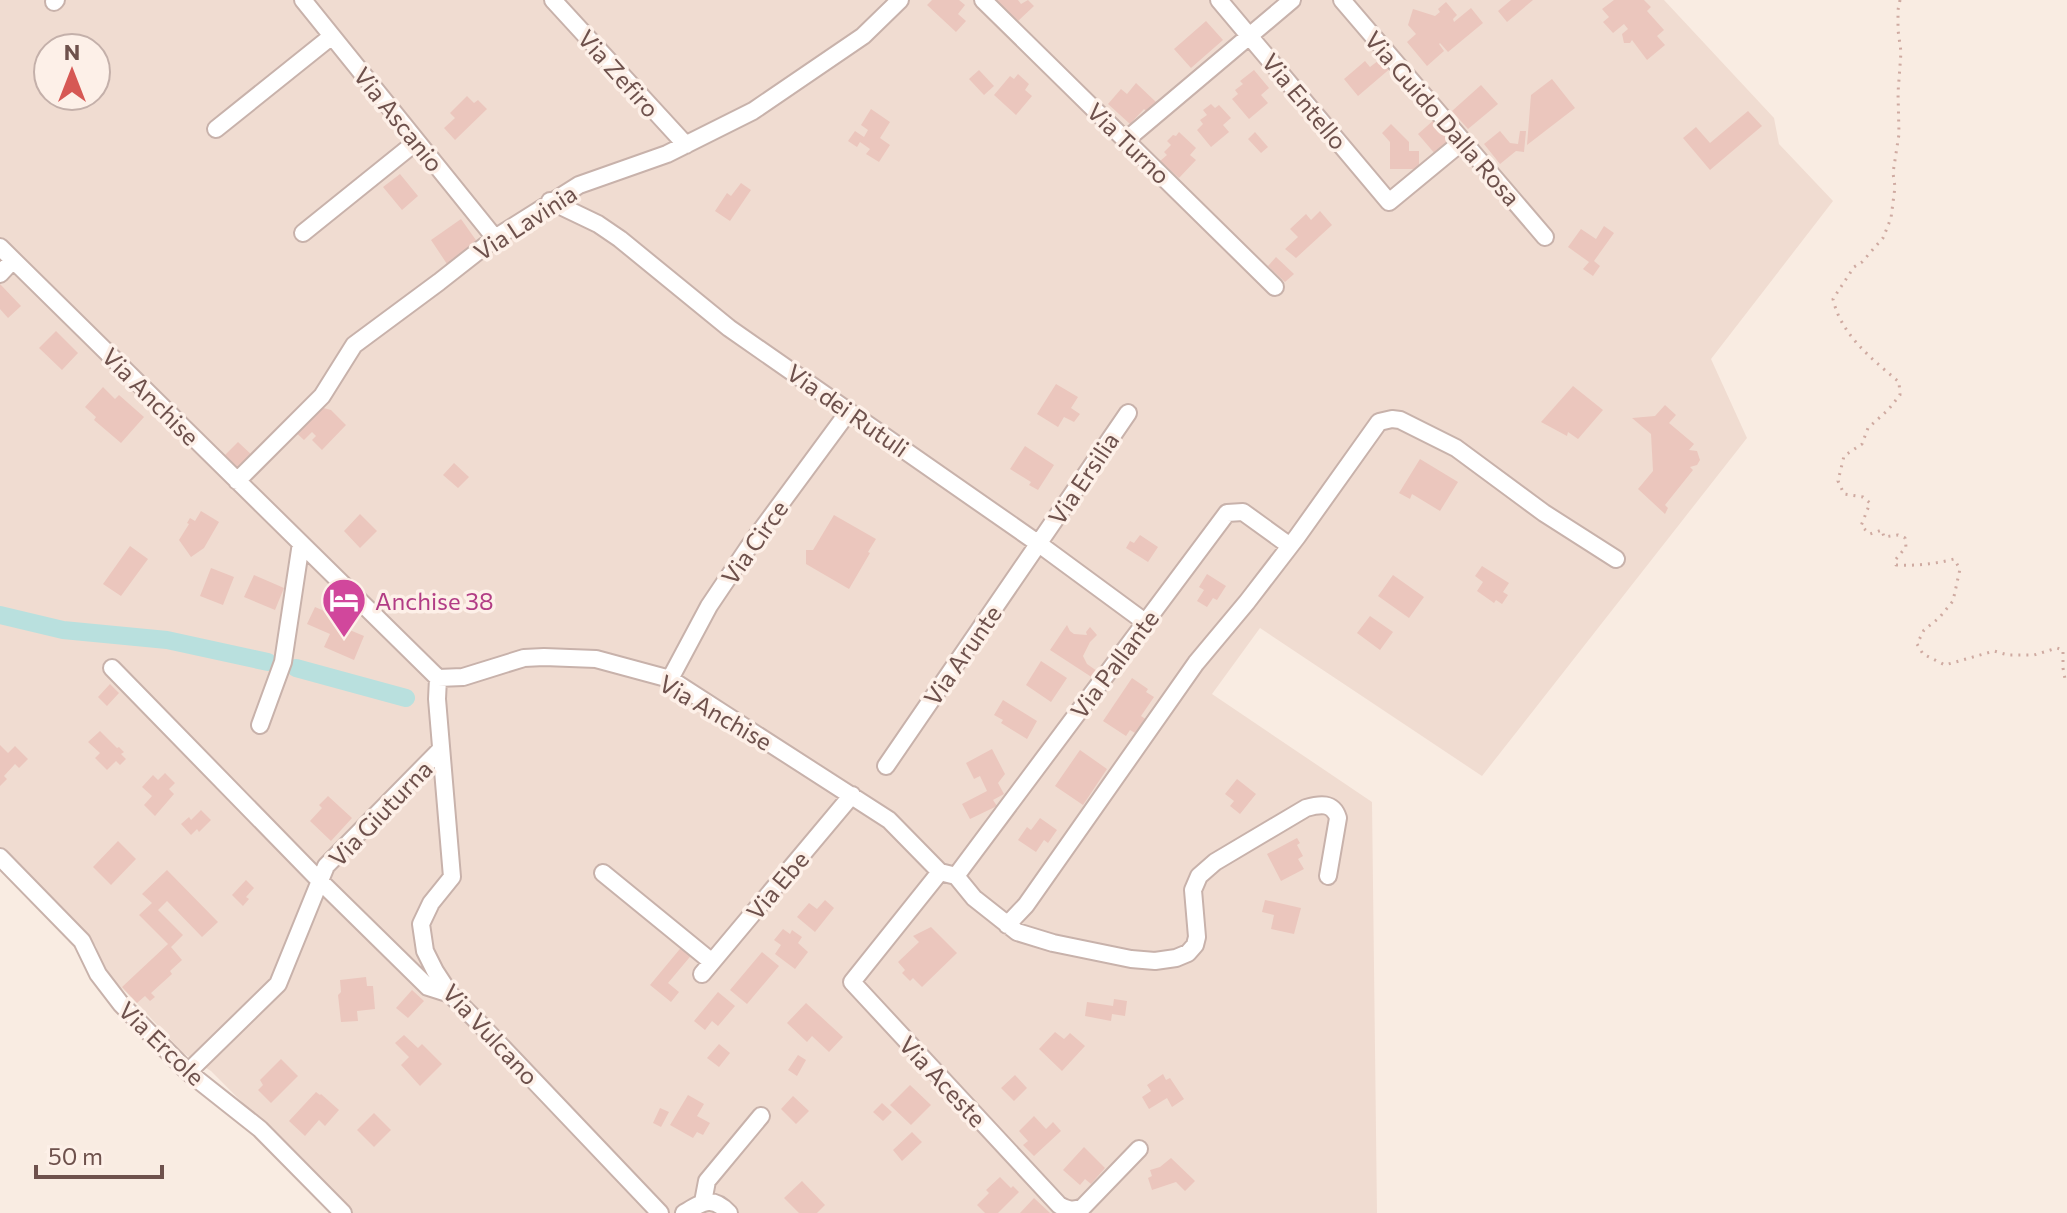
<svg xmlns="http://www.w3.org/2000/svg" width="2067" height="1213" font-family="Commissioner,sans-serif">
	<rect width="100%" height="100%" fill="#f9ece2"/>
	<path fill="#f0dcd1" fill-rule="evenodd" d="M0 0H1664L1774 118 1779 144 1833 201 1711 359 1747 438 1482 776 1260 628 1212 694 1372 802 1377 1213H352L211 1071 183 1053 137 1003 103 970 96 946 0 847ZM48 48H96V96H48Z"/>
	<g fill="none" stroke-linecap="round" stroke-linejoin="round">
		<path stroke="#b9e0de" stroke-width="18" d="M0 615 63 630 167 640 268 662
			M296 668 406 698"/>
	</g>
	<path fill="#ebc6bd" d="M932 0H959L965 5 958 14 966 21 956 32 927 5Z
		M996 0H1018L1021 4 1028 0 1034 6 1018 21Z
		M1511 0H1533L1507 22 1498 11Z
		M1614 0H1644L1651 7 1647 11 1664 30 1657 36 1665 45 1647 60 1632 40 1630 43H1624L1622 34 1628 29 1624 24 1613 33 1603 22 1609 17 1602 9Z
		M1446 2 1457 15 1453 19 1454 22 1471 8 1483 23 1448 52 1440 43 1439 44 1444 51 1427 66 1407 42 1416 34 1408 25 1413 9 1435 16 1440 12 1438 9Z
		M1206 21 1223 40 1191 68 1174 49Z
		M1383 57 1392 67 1358 96 1344 79 1365 61 1370 67Z
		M979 70 994 86 984 95 969 79Z
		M1254 70 1269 88 1261 95 1268 103 1249 119 1232 99 1238 94 1235 90 1243 84 1240 81Z
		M1018 74 1029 84 1025 90 1032 96 1016 115 994 95 1010 76 1014 79Z
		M1552 79 1575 108 1527 145 1531 95Z
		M1136 83 1156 102 1147 112 1144 109 1130 124 1108 104 1121 89 1127 94Z
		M1481 85 1498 104 1468 129 1452 111Z
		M467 96 474 103 478 100 487 109 455 140 444 128 455 118 450 113Z
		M1211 104 1215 108 1219 105 1231 118 1223 125 1229 132 1211 147 1197 130 1203 124 1200 120 1207 115 1203 110Z
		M871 109 890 122 880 138 890 145 879 162 866 154 870 149 860 142 857 147 848 141 855 131 864 137 868 130 861 125Z
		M1748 111 1762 126 1710 170 1683 138 1696 127 1710 143Z
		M1435 119 1453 140 1436 155 1418 134Z
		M1391 124 1409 142V151H1419V169H1390V142L1382 133Z
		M1500 131 1510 143 1518 144 1520 131H1526L1524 152 1516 151 1500 164 1484 144Z
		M1179 132 1196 148 1190 155 1196 160 1179 178 1160 161 1167 155 1164 152 1171 145 1167 141 1173 135 1176 136Z
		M1255 132 1268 147 1261 153 1248 139Z
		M400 174 418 196 402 210 383 187Z
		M741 183 751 190 730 221 715 211 727 193 731 196Z
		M1320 211 1332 225 1296 258 1285 249 1298 237 1290 229 1306 214 1311 220Z
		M461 219 478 243 447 264 431 240Z
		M1604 226 1614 233 1594 261 1600 266 1593 276 1583 269 1589 262 1568 247 1581 229 1596 239Z
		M1276 257 1294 274 1285 282 1268 266Z
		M0 284 21 306 8 318 0 309Z
		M56 331 78 353 62 370 39 348Z
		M1056 384 1078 397 1071 408 1080 414 1074 422 1064 417 1058 427 1037 414Z
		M1573 386 1603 410 1578 439 1568 432 1567 436 1541 422Z
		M103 387 115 399 119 395 144 417 121 443 94 420 96 417 85 407Z
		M1665 405 1676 415 1669 423 1694 444 1689 450 1697 451 1700 460 1697 465 1690 467 1693 470 1665 505 1668 508 1665 514 1638 489 1653 471 1651 434 1632 418 1655 416Z
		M320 407 331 410 346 425 322 450 312 440 316 436 312 432 304 440 293 430Z
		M238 442 254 457 238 474 222 458Z
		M1025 446 1054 465 1038 490 1029 485 1031 482 1010 469Z
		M1420 459 1458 482 1440 511 1412 494 1410 499 1399 493Z
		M454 463 469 477 458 488 443 475Z
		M201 511 219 522 204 548 191 557 179 540 189 524 187 523 190 518 195 521Z
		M360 514 377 531 360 548 344 531Z
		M834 515 876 539 868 552 870 553 849 589 806 564V550H813Z
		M1140 535 1158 547 1148 562 1126 548 1130 541 1134 543Z
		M130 546 148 559 121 596 103 584Z
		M1482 566 1509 583 1503 592 1508 595 1502 604 1496 600 1494 603 1477 591 1483 582 1475 576Z
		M211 568 234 577 223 605 200 596Z
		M1207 574 1226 586 1217 600 1213 598 1207 607 1197 601 1204 590 1199 587Z
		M254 575 284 588 275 610 244 597Z
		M1393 575 1424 597 1409 618 1378 596Z
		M315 607 348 621 345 628 364 636 354 660 324 647 330 634 307 624Z
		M1370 616 1393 632 1380 650 1357 633Z
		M1067 625 1070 631 1074 634 1087 635 1086 632 1090 627 1097 635 1090 642 1083 656 1087 664 1097 671 1093 678 1050 650Z
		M1041 661 1067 678 1051 702 1026 685Z
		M1132 678 1148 689 1146 692 1154 697 1141 716 1147 720 1140 732 1137 730 1135 733 1130 730 1126 736 1103 721Z
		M110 684 119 693 107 706 98 697Z
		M1003 700 1037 721 1027 739 1001 723 1003 720 994 715Z
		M100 731 117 748 119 747 124 752 121 754 126 759 120 765 116 761 107 770 95 758 100 753 88 742Z
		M0 745 8 753 15 746 28 759 19 768 15 764 4 776 7 779 0 786Z
		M992 749 1005 774 998 783 1004 794 993 800 997 806 970 819 962 804 987 791 980 776 974 779 966 763Z
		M1080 750 1107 769 1083 805 1055 786Z
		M165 773 175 783 169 789 174 794 155 816 144 805 152 796 142 787 153 775 158 780Z
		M1237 779 1256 794 1240 814 1230 806 1234 801 1225 794Z
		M328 796 352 818 331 841 310 821 322 808 319 805Z
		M201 810 211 820 199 832 197 829 191 835 181 824 189 817 191 820Z
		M1040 818 1057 830 1048 843 1044 840 1036 852 1018 840 1027 827 1031 830Z
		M1297 838 1300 843 1297 845 1303 856 1298 859 1304 869 1281 881 1267 854Z
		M118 841 136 859 111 885 93 867Z
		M167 870 218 922 202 937 167 901 158 910 183 935 171 947 182 960 170 971 172 974 151 993 155 997 150 1001 145 996 137 1003 122 987 168 944 139 915 152 903 142 894Z
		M246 880 254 888 246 897 249 899 243 906 232 895Z
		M825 900 834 908 815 932 797 917 809 903 817 909Z
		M1265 900 1301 908 1294 934 1271 929 1274 915 1262 912Z
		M931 927 957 953 922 987 913 978 910 981 902 973 905 970 898 962 919 942 913 936Z
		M783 929 790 934 792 930 802 937 798 943 808 952 795 969 775 954 781 945 774 940Z
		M684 944 694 952 668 983 679 992 671 1002 650 985Z
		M762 952 779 966 747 1004 730 990Z
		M366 977 367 986H373L375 1009 357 1011 358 1021 341 1022 338 995 341 992 340 980Z
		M412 990 424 1001 408 1018 396 1008Z
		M718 992 735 1006 718 1026 712 1021 705 1030 694 1021Z
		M1114 999 1127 1001 1125 1016 1112 1014 1111 1021 1085 1016 1087 1002 1113 1006Z
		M806 1003 843 1037 829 1052 812 1036 807 1042 787 1023Z
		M1055 1032 1064 1039 1070 1033 1085 1046 1062 1071 1039 1049Z
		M404 1035 418 1048 422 1044 442 1064 420 1086 401 1065 409 1057 395 1043Z
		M719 1044 730 1053 719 1067 707 1058Z
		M798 1055 806 1060 797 1076 788 1070Z
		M281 1059 298 1076 271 1103 258 1090 263 1085 260 1080Z
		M1163 1074 1166 1080 1170 1078 1184 1099 1172 1107 1167 1098 1149 1109 1142 1097 1151 1091 1147 1085Z
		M1015 1075 1027 1088 1014 1101 1001 1088Z
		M910 1085 931 1105 911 1125 890 1105Z
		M316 1092 320 1095 321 1094 339 1110 325 1126 319 1120 305 1136 289 1121Z
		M688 1095 704 1104 697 1116 710 1123 703 1135 697 1132 693 1138 670 1125Z
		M793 1096 809 1111 796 1124 781 1109Z
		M882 1103 892 1112 883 1121 873 1112Z
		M660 1108 669 1112 661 1127 653 1123Z
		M374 1113 391 1130 374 1147 357 1130Z
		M1034 1116 1046 1129 1053 1122 1061 1131 1034 1156 1023 1145 1028 1141 1019 1131Z
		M912 1132 922 1142 902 1161 893 1150Z
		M1084 1147 1105 1168 1091 1184 1085 1179 1080 1185 1063 1170Z
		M1171 1158 1195 1181 1185 1191 1176 1182 1152 1190 1148 1178 1152 1176 1150 1170 1160 1167Z
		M1000 1177 1011 1188 1013 1186 1019 1192 998 1213H985L977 1205 989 1193 986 1190Z
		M802 1181 825 1205 817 1213H799L784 1198Z
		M1034 1198 1050 1213H1020Z"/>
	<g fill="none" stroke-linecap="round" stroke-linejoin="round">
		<g stroke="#c8b2ab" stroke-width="20">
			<path id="minor" d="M303 0 495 238
				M553 0 686 145
				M983 0 1275 287
				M1219 0 1389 202 1463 141
				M1342 0 1545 237
				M54 2 56 0
				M216 129 332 36
				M1126 140 1292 0
				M550 201 598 224 620 239 729 328 1039 544 1145 622
				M303 233 416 142
				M0 247 438 678 463 677 524 658 544 657 596 659 670 679 889 820 940 872 956 876 974 898 1017 932 1053 943 1131 959 1155 961 1176 958 1188 953 1195 945 1197 937 1193 890 1199 876 1215 862 1306 808C1320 804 1333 802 1338 818L1328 876
				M0 274 13 260
				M237 481 322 396 354 345 439 282 495 238 579 185 667 154 753 111 863 36 900 0
				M112 668 320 881 428 987 450 994
				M438 678 437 699 452 877 431 903 421 924 425 951 435 971 450 994 481 1025 660 1213
				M670 679 709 606 748 548 849 411
				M260 725 283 662 301 543
				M886 766 1128 413
				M0 857 82 941 98 974 121 1004 188 1072 260 1129 343 1213
				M940 872 852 982 1059 1205C1067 1210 1074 1211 1083 1207L1139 1149
				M603 873 712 962
				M956 876 1227 513 1243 512 1290 546
				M1007 925 1026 905 1196 663 1247 602 1297 537 1379 422 1392 419 1400 420 1456 448 1544 513 1616 559
				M702 974 852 795
				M188 1072 278 984 326 866 441 749
				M703 1202 707 1181 761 1116
				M684 1213C703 1202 712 1195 729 1213"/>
		</g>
		<path stroke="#cfaaa1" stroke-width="3" stroke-dasharray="2 6" stroke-linecap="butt" d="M1900 0 1898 10V30L1901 52 1898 93 1899 134 1893 173 1895 187 1891 218 1883 238 1862 262 1854 267 1833 299C1841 335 1872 359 1899 382L1900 395 1888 410 1868 428 1862 444 1844 456 1838 481 1844 494 1863 497 1870 503 1861 526 1870 534 1882 530 1884 537 1898 535 1905 538 1906 547 1896 559V565C1916 566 1935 564 1954 559L1960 569 1953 601 1939 618 1924 630 1917 644 1923 654 1945 665 1994 651 2008 655H2034L2057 648 2063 650V668L2065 679H2067"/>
		<use href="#minor" stroke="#fff" stroke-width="16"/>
	</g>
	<defs>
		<g id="hotel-pin" transform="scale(2.3)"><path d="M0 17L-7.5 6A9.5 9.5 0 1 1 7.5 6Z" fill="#d1479c" stroke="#fdf0e8"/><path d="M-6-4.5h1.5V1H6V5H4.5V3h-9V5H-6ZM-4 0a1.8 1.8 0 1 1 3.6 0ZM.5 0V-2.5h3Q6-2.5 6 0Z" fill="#fff"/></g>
	</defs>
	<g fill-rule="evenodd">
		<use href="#hotel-pin" x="344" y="600"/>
	</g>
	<g text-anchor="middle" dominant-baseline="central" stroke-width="7" stroke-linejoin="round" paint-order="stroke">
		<g font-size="24" fill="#6e514c" stroke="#fdf0e8">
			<text transform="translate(619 73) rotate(48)">Via Zefiro</text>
			<text transform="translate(1305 101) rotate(50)">Via Entello</text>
			<text transform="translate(1443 118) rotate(49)">Via Guido Dalla Rosa</text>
			<text transform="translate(399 119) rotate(51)">Via Ascanio</text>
			<text transform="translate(1129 143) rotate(44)">Via Turno</text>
			<text transform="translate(525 222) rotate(-33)">Via Lavinia</text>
			<text transform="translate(151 396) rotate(45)">Via Anchise</text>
			<text transform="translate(848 410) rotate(35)">Via dei Rutuli</text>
			<text transform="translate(1083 478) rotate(-56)">Via Ersilia</text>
			<text transform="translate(754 542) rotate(-55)">Via Circe</text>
			<text transform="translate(962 655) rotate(-55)">Via Arunte</text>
			<text transform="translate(1114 664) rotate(-53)">Via Pallante</text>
			<text transform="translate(716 712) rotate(30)">Via Anchise</text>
			<text transform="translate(380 813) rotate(-46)">Via Giuturna</text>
			<text transform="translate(777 885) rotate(-50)">Via Ebe</text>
			<text transform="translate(491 1034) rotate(47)">Via Vulcano</text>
			<text transform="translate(162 1043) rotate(44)">Via Ercole</text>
			<text transform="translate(943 1081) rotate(47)">Via Aceste</text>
		</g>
		<g font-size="24" fill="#b23c85" stroke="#fdf0e8" text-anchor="start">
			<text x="375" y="600">Anchise 38</text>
		</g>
	</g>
	<g transform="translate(72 72)"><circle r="38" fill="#fdf0e8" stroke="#c4b0aa" stroke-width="2"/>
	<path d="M0-6L14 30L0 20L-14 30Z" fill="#d65854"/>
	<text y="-12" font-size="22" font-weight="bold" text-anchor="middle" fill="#6e514c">N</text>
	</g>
	<path d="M36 1165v12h126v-12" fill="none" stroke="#6e514c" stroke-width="4"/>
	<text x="48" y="1165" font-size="24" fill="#6e514c" stroke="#fdf0e8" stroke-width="6" paint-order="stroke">50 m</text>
</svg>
